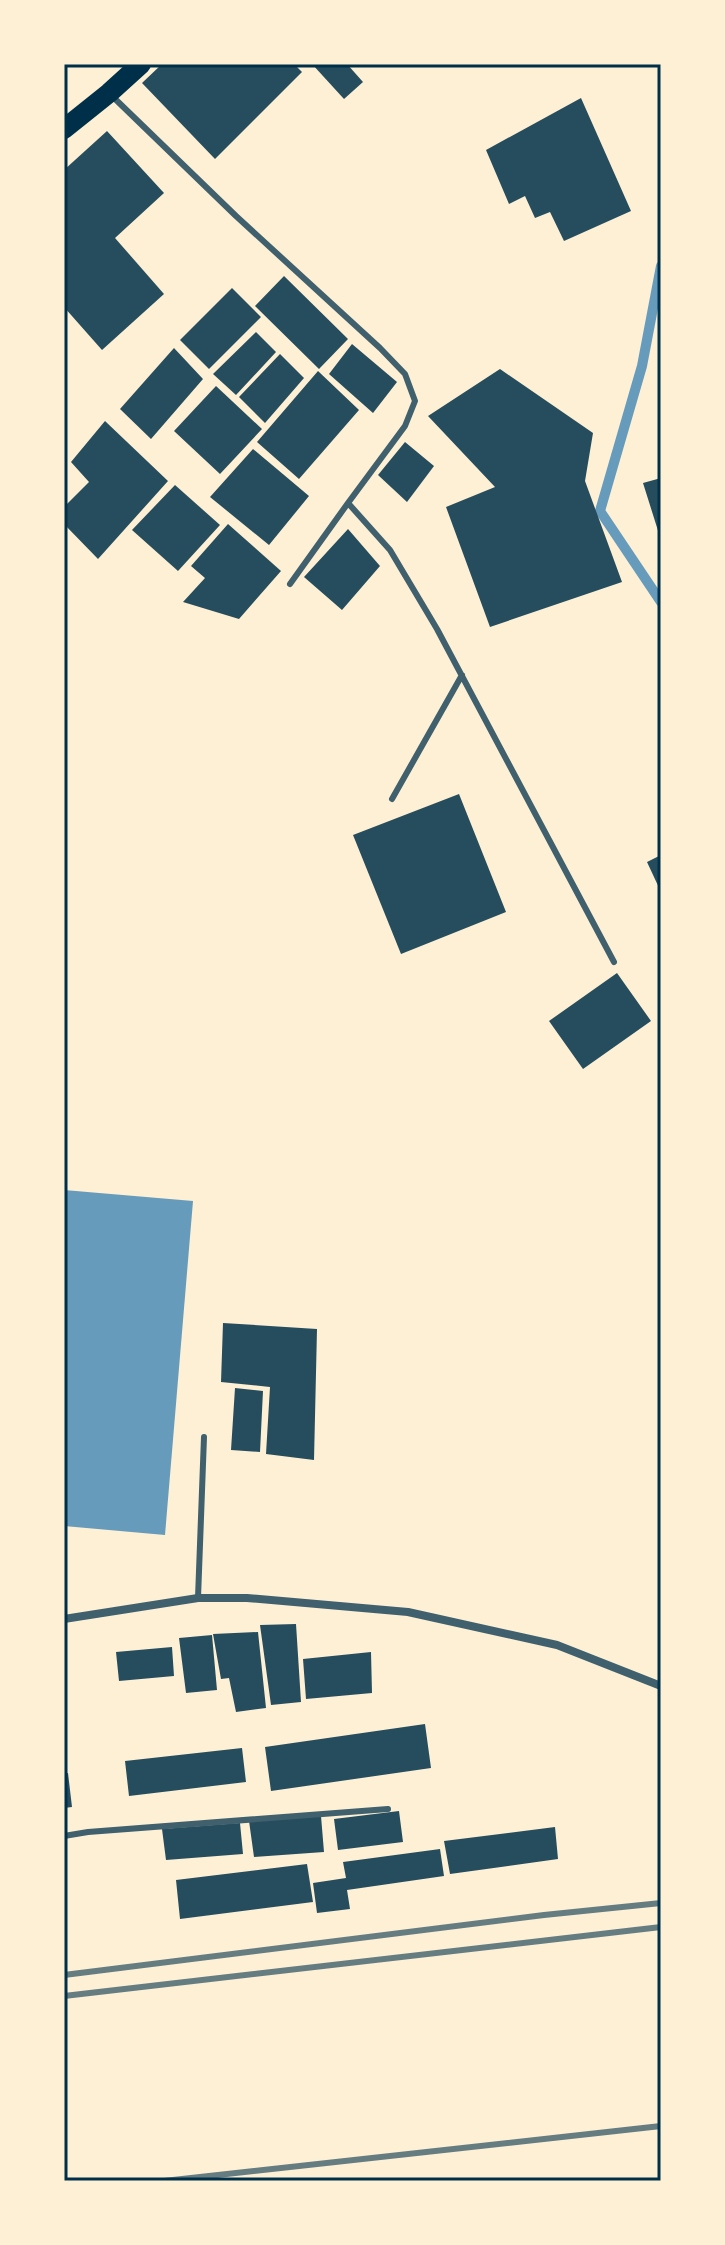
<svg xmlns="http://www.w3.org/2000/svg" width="725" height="2245" font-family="'Roboto Serif',serif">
	<rect width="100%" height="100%" fill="#fdf0d5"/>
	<path fill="#669bbc" d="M64 1190 193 1201 165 1535 64 1526Z"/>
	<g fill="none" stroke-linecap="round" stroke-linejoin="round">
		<path stroke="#669bbc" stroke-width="10" d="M661 266 642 366 600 511 661 602"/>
	</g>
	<path fill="#264d5e" d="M162 64H294L302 72 215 159 142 83Z
		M312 64H347L363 82 344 99Z
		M581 98 631 211 564 241 550 212 535 218 525 196 509 204 486 150Z
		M107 131 164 193 115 238 164 294 102 350 64 307V170Z
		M284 276 348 339 319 369 255 306Z
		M232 288 261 317 209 369 180 340Z
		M256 332 276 352 236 395 213 374Z
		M352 344 397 382 373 413 329 374Z
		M174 348 203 379 151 439 120 409Z
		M280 354 304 378 265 423 239 397Z
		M500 369 593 433 585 481 622 582 490 627 446 507 495 487 428 416Z
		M318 371 359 410 299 479 257 442Z
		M216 386 262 429 220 474 174 431Z
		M105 421 168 481 98 559 64 524V507L89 482 71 462Z
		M405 442 434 466 407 502 378 475Z
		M253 449 309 496 269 545 210 497Z
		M661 478V537H660L643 483Z
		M175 485 220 525 178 571 132 530Z
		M228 524 281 571 239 619 183 602 205 578 191 566Z
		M348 529 380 566 342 610 304 577Z
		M459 794 506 912 401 954 353 835Z
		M661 855V892L647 862Z
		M617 973 651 1021 583 1069 549 1021Z
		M223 1323 317 1329 314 1460 266 1454 270 1387 221 1382Z
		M235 1388 263 1391 260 1452 231 1450Z
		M296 1624 301 1702 271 1705 260 1625Z
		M258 1632 266 1708 236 1712 229 1678 221 1679 213 1634Z
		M212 1635 217 1690 186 1693 179 1638Z
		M172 1647 174 1676 119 1681 116 1652Z
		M371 1652 372 1693 306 1699 303 1659Z
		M425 1724 431 1768 271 1791 265 1747Z
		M242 1748 246 1782 129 1796 125 1761Z
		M68 1773 72 1807 64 1808V1774Z
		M399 1811 403 1842 338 1850 334 1819Z
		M321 1816 324 1852 254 1857 249 1821Z
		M240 1823 243 1854 166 1860 162 1829Z
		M555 1827 558 1859 450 1874 444 1841Z
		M440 1849 444 1876 347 1890 350 1909 317 1913 313 1883 346 1878 343 1862Z
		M307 1864 313 1902 180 1919 176 1880Z"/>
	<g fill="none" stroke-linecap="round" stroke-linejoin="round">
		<path stroke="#3f606c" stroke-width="6" d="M112 96 236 216 380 348 405 374 415 401 405 426 348 503 390 550 437 629 614 962
			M290 584 348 503
			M392 799 462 675
			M198 1598 204 1437
			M64 1836 88 1832 388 1809"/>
		<path stroke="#3f606c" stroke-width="8" d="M64 1619 198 1598H247L408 1612 557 1645 661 1686"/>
		<path stroke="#003049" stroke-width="20" d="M64 129 109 93 141 64"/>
		<path stroke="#657d81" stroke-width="6" d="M64 1975 544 1915 661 1903
			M64 1996 661 1927
			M164 2181 661 2126"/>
	</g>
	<rect width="725" height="2245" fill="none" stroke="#fdf0d5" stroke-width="132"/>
	<rect x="66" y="66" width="593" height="2113" fill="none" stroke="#003049" stroke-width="3"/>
</svg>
